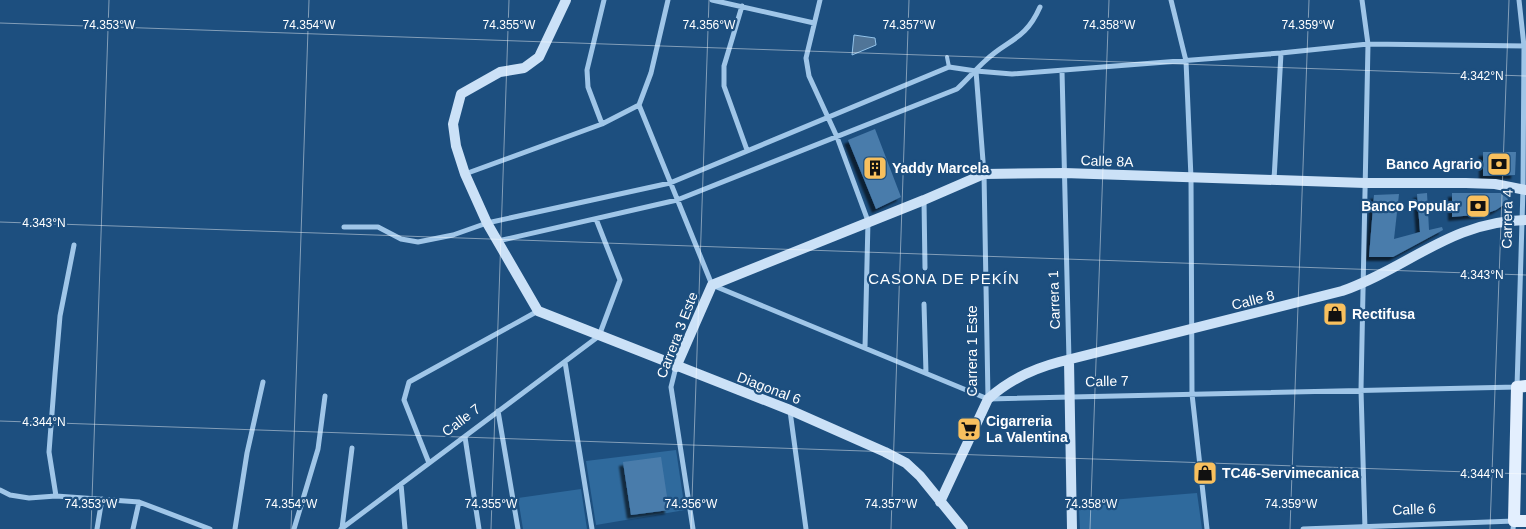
<svg xmlns="http://www.w3.org/2000/svg" width="1526" height="529" font-family="Arial,sans-serif">
	<defs>
		<filter id="shadow"><feDropShadow dx="-4" dy="4" stdDeviation="1" flood-color="#0009"/></filter>
	</defs>
	<rect width="100%" height="100%" fill="#1d4f7f"/>
	<path fill="#2f6a9d" d="M676 450 685 510 596 525 586 461Z
		M581 489 587 529H523L518 498Z
		M1197 493 1202 529H1080L1079 510H1086V502Z"/>
	<path fill="#507598" stroke="#93c3ea" d="M854 35 875 38 876 45 852 55Z"/>
	<path fill="#4a7cab" filter="url(#shadow)" d="M875 129 901 197 876 209 848 140Z
		M1483 152H1516L1515 175 1483 176Z
		M1427 193 1429 230 1442 227 1443 230 1393 257H1369L1374 195 1399 194 1394 239 1420 232 1417 194Z
		M1452 193H1507L1508 202 1496 210 1485 214 1452 217Z
		M661 457 669 510 631 515 623 462Z"/>
	<g fill="none" stroke-linecap="round" stroke-linejoin="round">
		<path stroke="#a0c6e8" stroke-width="4" d="M947 57 949 67"/>
		<path stroke="#a0c6e8" stroke-width="5" d="M712 0 814 23
			M820 0 806 58 809 76 837 137 868 221 865 348
			M1171 0 1186 61 1191 178 1192 394 1207 529
			M1362 0 1368 44 1361 390 1365 529
			M742 6 724 66V86L747 150
			M976 71 984 174 988 398
			M1062 71 1069 360
			M639 105 712 285 988 399 1517 387 1523 189 1524 46 1519 0
			M602 124 588 87 587 70 604 0
			M465 174 602 124 639 105 651 73 668 0
			M1274 180 1281 53
			M924 200 925 268
			M344 227H378L401 239 418 242 453 235 487 223 670 183 949 67 976 71 1012 74 1281 53 1368 44 1526 46
			M498 241 677 200 957 89C967 80 975 70 985 61 1008 39 1025 41 1040 7
			M924 304 926 373
			M565 362 592 529
			M676 367 671 387 693 529
			M498 411 518 529
			M790 411 806 529
			M465 437 479 529
			M429 463 404 400 409 382 538 311
			M401 484 405 529
			M0 490 10 495 29 498 56 496 139 502 210 529
			M56 496 49 452 55 374 60 316 74 245
			M342 528 352 448
			M97 529 102 499
			M133 529 139 502
			M235 529 247 453 263 382
			M294 529 318 449 325 396
			M341 529 599 336 620 280 596 219
			M1303 529 1514 521 1513 529"/>
		<path stroke="#cbe1f7" stroke-width="10" d="M566 0 539 57 524 68 500 72 461 94 453 124 456 146 465 174 487 223 538 311 790 410 885 452 906 463 920 476 963 529
			M1069 361 1072 529
			M676 367 712 285 924 200 984 174 1064 173 1365 183H1466L1495 184 1526 190
			M940 502 988 399C1009 380 1032 369 1059 362L1342 291C1408 268 1451 221 1526 220"/>
		<path stroke="#e3effe" stroke-width="12" d="M1526 386 1517 387 1514 521H1526"/>
	</g>
	<path fill="none" stroke="#fff" stroke-width="1" stroke-opacity="0.45" d="M0 23 1526 76M0 222 1526 275M0 421 1526 474M91 529 109 0M291 529 309 0M491 529 509 0M691 529 709 0M891 529 909 0M1090 529 1109 0M1290 529 1309 0M1490 529 1509 0"/>
	<defs>
		<g id="bank-square" transform="scale(1.25)"><rect x="-9" y="-9" width="18" height="18" rx="4" fill="#f8c05e" stroke="#1d4f7f"/><path d="M-6-4H6V4H-6ZM0-2.3a2.3 2.3 0 1 0 0 4.6a2.3 2.3 0 1 0 0-4.6Z" fill="#111"/></g>
		<g id="building-square" transform="scale(1.25)"><rect x="-9" y="-9" width="18" height="18" rx="4" fill="#f8c05e" stroke="#1d4f7f"/><path d="M-4-6H4V6H1V3H-1V6H-4ZM-2.5-4.3h1.7v1.8h-1.7ZM.8-4.3h1.7v1.8H.8ZM-2.5-1h1.7V.8h-1.7ZM.8-1h1.7V.8H.8Z" fill="#111"/></g>
		<g id="shop-square" transform="scale(1.25)"><rect x="-9" y="-9" width="18" height="18" rx="4" fill="#f8c05e" stroke="#1d4f7f"/><path d="M-5-2.5h2.3a2.7 3.5 0 0 1 5.4 0H5L5.5 6h-11ZM-1.5-2.5h3a1.5 2.3 0 0 0-3 0Z" fill="#111"/></g>
		<g id="supermarket-square" transform="scale(1.25)"><rect x="-9" y="-9" width="18" height="18" rx="4" fill="#f8c05e" stroke="#1d4f7f"/><path d="M-6-5.5h2.5l.6 2H6L4.5 2H-2.5L-4.4-4H-6ZM-1.5 3.2a1.3 1.3 0 1 0 .1 0ZM3 3.2a1.3 1.3 0 1 0 .1 0Z" fill="#111"/></g>
	</defs>
	<g fill-rule="evenodd">
		<use href="#bank-square" x="1499" y="164"/>
		<use href="#building-square" x="875" y="168"/>
		<use href="#bank-square" x="1478" y="206"/>
		<use href="#shop-square" x="1335" y="314"/>
		<use href="#supermarket-square" x="969" y="429"/>
		<use href="#shop-square" x="1205" y="473"/>
	</g>
	<g text-anchor="middle" dominant-baseline="central" stroke-width="4.5" stroke-linejoin="round" paint-order="stroke">
		<g font-size="14" fill="#fff" stroke="#1d4f7f">
			<text transform="translate(1107 161) rotate(2)">Calle 8A</text>
			<text transform="translate(1507 219) rotate(-89)">Carrera 4</text>
			<text transform="translate(1054 300) rotate(-92)">Carrera 1</text>
			<text transform="translate(1253 300) rotate(-14)">Calle 8</text>
			<text transform="translate(677 335) rotate(-69)">Carrera 3 Este</text>
			<text transform="translate(972 351) rotate(-90)">Carrera 1 Este</text>
			<text transform="translate(1107 381) rotate(-1)">Calle 7</text>
			<text transform="translate(769 388) rotate(21)">Diagonal 6</text>
			<text transform="translate(461 420) rotate(-37)">Calle 7</text>
			<text transform="translate(1414 509) rotate(-2)">Calle 6</text>
		</g>
		<g font-size="14" font-weight="bold" fill="#fff" stroke="#1d4f7f" text-anchor="start">
			<text x="1482" y="164" text-anchor="end">Banco Agrario</text>
			<text x="892" y="168">Yaddy Marcela</text>
			<text x="1460" y="206" text-anchor="end">Banco Popular</text>
			<text x="1352" y="314">Rectifusa</text>
			<text x="986" y="421">Cigarreria<tspan x="986" dy="16">La Valentina</tspan></text>
			<text x="1222" y="473">TC46-Servimecanica</text>
		</g>
		<g font-size="15" letter-spacing="1" fill="#fff" stroke="#1d4f7f">
			<text x="944" y="278">CASONA DE PEKÍN</text>
		</g>
	</g>
	<g font-size="12" text-anchor="middle" fill="#fff" stroke="#1d4f7f" stroke-width="4.5" stroke-linejoin="round" paint-order="stroke">
		<text x="109" y="29">74.353°W</text>
		<text x="309" y="29">74.354°W</text>
		<text x="509" y="29">74.355°W</text>
		<text x="709" y="29">74.356°W</text>
		<text x="909" y="29">74.357°W</text>
		<text x="1109" y="29">74.358°W</text>
		<text x="1308" y="29">74.359°W</text>
		<text x="1482" y="80">4.342°N</text>
		<text x="44" y="227">4.343°N</text>
		<text x="1482" y="279">4.343°N</text>
		<text x="44" y="426">4.344°N</text>
		<text x="1482" y="478">4.344°N</text>
		<text x="91" y="508">74.353°W</text>
		<text x="291" y="508">74.354°W</text>
		<text x="491" y="508">74.355°W</text>
		<text x="691" y="508">74.356°W</text>
		<text x="891" y="508">74.357°W</text>
		<text x="1091" y="508">74.358°W</text>
		<text x="1291" y="508">74.359°W</text>
	</g>
</svg>
